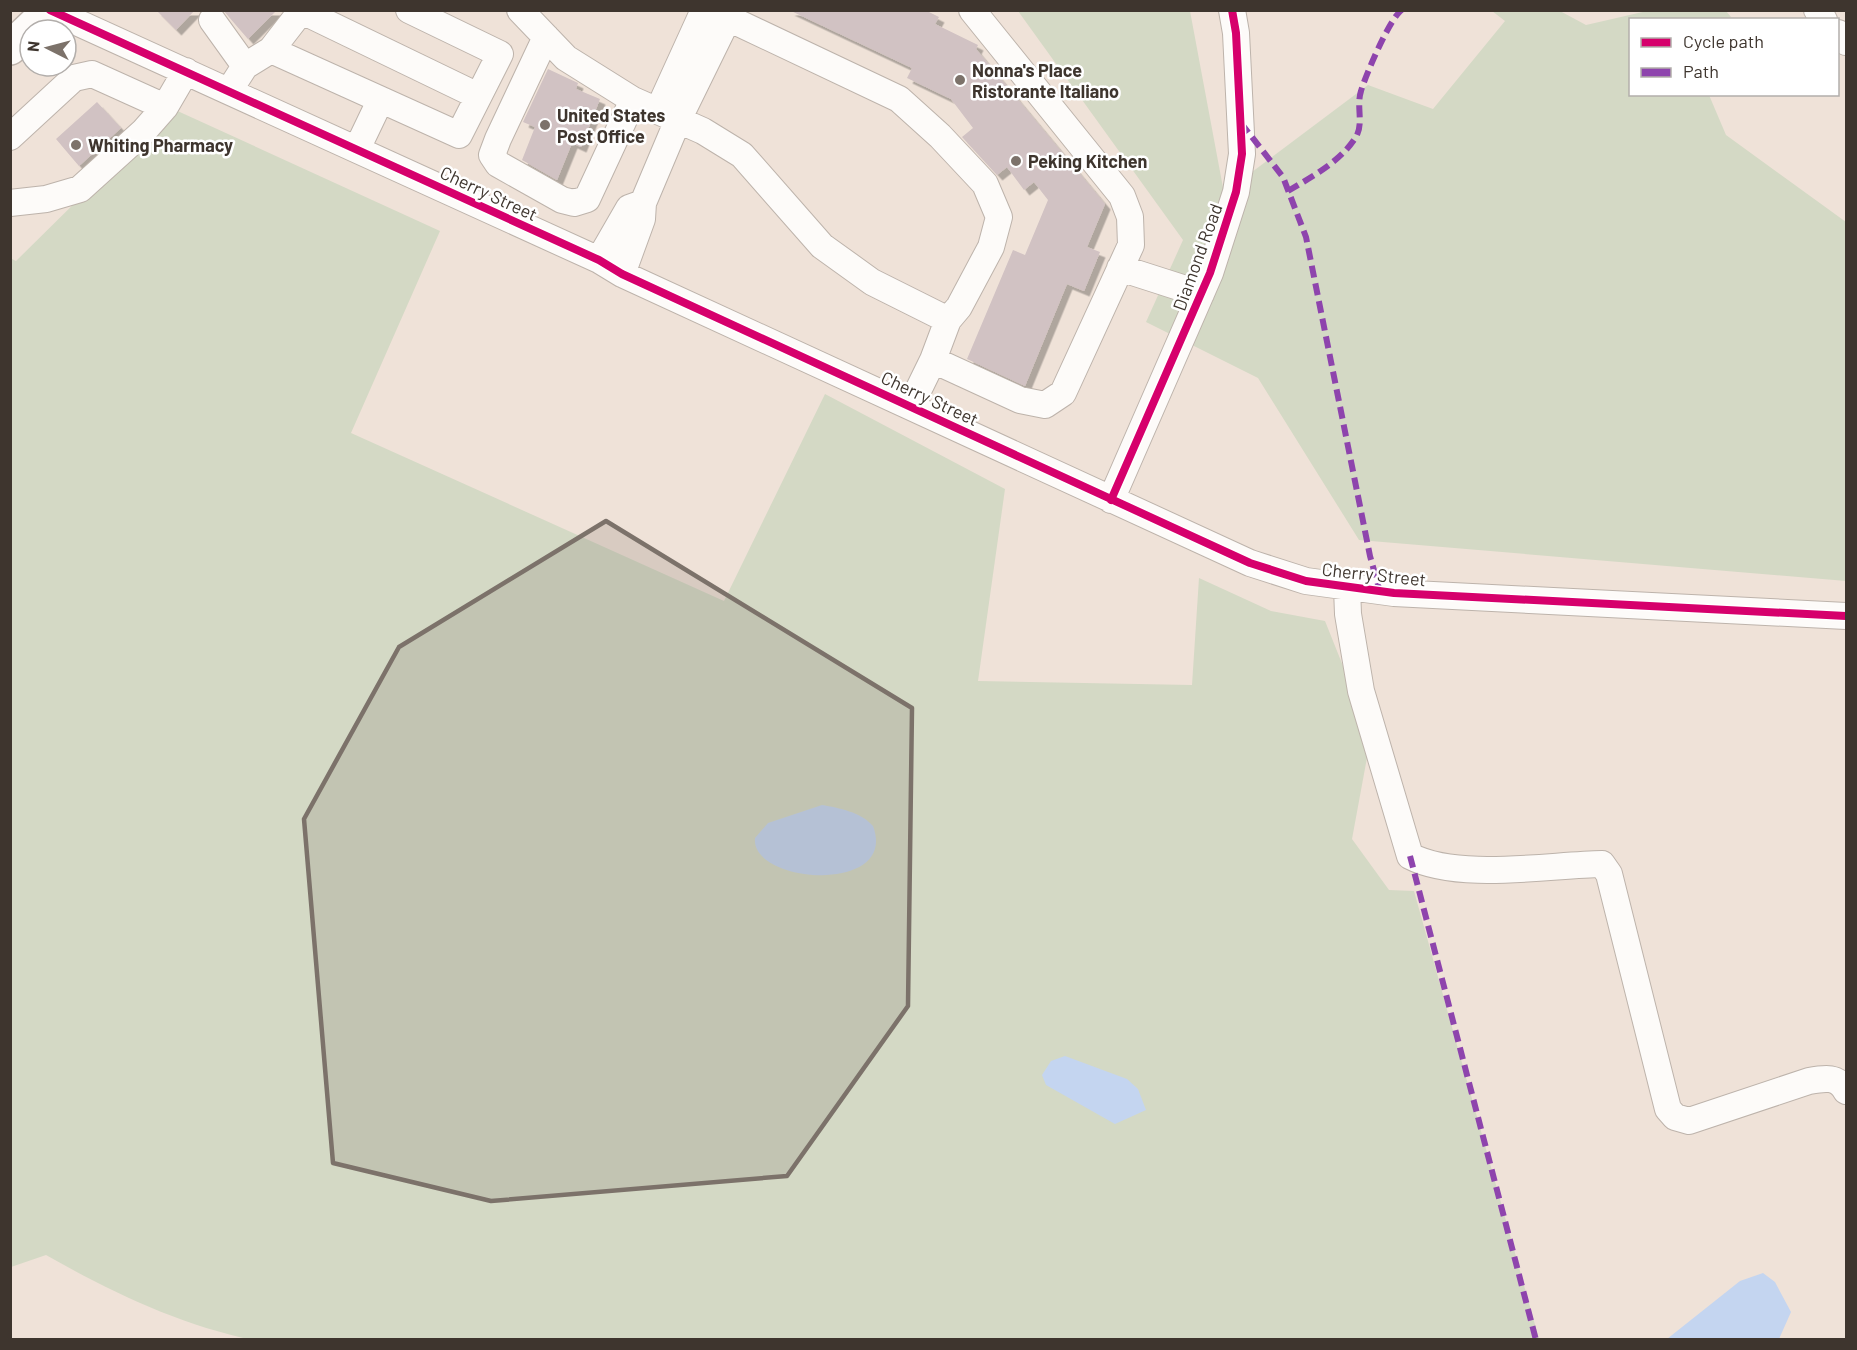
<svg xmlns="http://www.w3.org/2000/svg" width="1857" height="1350" font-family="Barlow,sans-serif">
	<defs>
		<filter id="shadow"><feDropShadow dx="5.5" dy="5.5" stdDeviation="0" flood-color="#0004"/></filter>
	</defs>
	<rect width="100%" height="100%" fill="#efe2d8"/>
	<path fill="#d4d9c5" d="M1018 11H1190L1224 193 1368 85 1433 109 1505 21 1492 11H1560L1586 25 1647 11H1726L1731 17 1728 19 1630 20V94L1709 95 1726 135 1846 222V581L1359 540 1258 378 1146 322 1183 240Z
		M171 108 440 231 351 433 724 601 825 394 1005 489 978 681 1192 685 1199 578 1271 611 1325 621 1371 736 1352 839 1389 890 1414 891 1539 1339 253 1340C180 1325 111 1292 46 1255L11 1267 10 258 16 261Z"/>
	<path fill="#c4d5f0" d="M822 805C839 808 861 812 873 826 899 895 750 884 755 838L768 823Z
		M1065 1056 1127 1079 1138 1089 1146 1110 1115 1124 1046 1085 1042 1075 1051 1061Z
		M1763 1273 1775 1282 1791 1312 1779 1339H1667L1740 1281Z"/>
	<path fill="#d1c2c3" filter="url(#shadow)" d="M156 10H195L176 30Z
		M223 10H277L248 39Z
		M789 10H925L939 17 935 24 978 45 976 49 1105 204 1087 247 1100 252 1084 291 1067 284 1025 386 967 359 1013 250 1025 255 1048 200 1034 182 1024 190 1007 167 997 175 962 137 973 128 951 99 907 78 912 68Z
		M548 69 578 83 576 89 600 99 581 147 572 143 557 180 522 160 535 127 523 122Z
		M97 102 121 128 79 166 56 139Z"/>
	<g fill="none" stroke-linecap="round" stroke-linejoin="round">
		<g stroke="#bdb3ab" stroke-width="28">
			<path id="minor" d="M50 10 599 260 622 274 1250 563 1306 581 1394 593 1846 616
				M520 10 566 58 633 100 703 131 742 155 822 246 872 282 948 320 959 307 991 247 999 217 985 184 940 136 899 99 728 18 721 10
				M1817 10 1824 20
				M302 11 478 96
				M212 20 245 66
				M1838 33 1846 42
				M546 37 498 139 492 155 498 164 562 200 574 203 587 199 633 100
				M271 50 459 135 500 54 409 10
				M229 91 245 66 271 50 302 10
				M658 111 704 10
				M10 137 74 78 92 74 165 107
				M357 149 380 101
				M10 203 46 199 80 189 143 132 165 107 186 71
				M643 203 678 120 728 18
				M599 260 629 208 643 203 642 219 622 274
				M1120 268 1201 294
				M933 360 948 320
				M911 405 933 360 1020 400 1045 405 1063 393 1131 245 1130 217 1122 196 972 10
				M1111 500 1210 273 1236 192 1242 154 1236 33 1232 10
				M1347 588 1348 614 1361 691 1410 856C1458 881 1548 865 1602 864L1609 874 1668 1109 1675 1117 1689 1121 1809 1081C1825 1078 1838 1076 1846 1091"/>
		</g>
		<g stroke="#bdb3ab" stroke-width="36">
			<path id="major" d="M10 48 50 10"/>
		</g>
		<use href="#minor" stroke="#fdfbf9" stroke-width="26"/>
		<use href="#major" stroke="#fdfbf9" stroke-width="33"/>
		<path stroke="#8e44ad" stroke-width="6" stroke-dasharray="12 6" stroke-linecap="butt" d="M1241 123 1283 177 1306 237 1370 556 1380 592
			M1288 191C1313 176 1340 162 1356 137 1364 123 1356 107 1361 91 1365 77 1390 17 1402 10
			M1410 856 1536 1340"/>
		<g stroke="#fff" stroke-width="11">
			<path id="cycleway" d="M50 10 599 260 622 274 1250 563 1306 581 1394 593 1846 616
				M1111 500 1210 273 1236 192 1242 154 1236 33 1232 10"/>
		</g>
		<use href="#cycleway" stroke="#d6006c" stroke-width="8"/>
	</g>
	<path fill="#7c726a" fill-opacity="0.2" stroke="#7c726a" stroke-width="4.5" stroke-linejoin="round" d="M606 521 912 708 908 1006 787 1176 491 1201 333 1163 304 819 399 647Z"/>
	<g fill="#7c726a" stroke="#fff" stroke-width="2">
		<circle cx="960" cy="80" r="6"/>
		<circle cx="545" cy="125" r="6"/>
		<circle cx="76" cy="145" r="6"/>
		<circle cx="1016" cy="161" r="6"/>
	</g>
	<g text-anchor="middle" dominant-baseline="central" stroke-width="5" stroke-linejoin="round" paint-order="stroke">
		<g font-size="18" font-weight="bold" fill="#3e352e" stroke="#fff" text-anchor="start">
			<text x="972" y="70">Nonna's Place<tspan x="972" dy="21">Ristorante Italiano</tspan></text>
			<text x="557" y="115">United States<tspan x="557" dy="21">Post Office</tspan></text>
			<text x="88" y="145">Whiting Pharmacy</text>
			<text x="1028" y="161">Peking Kitchen</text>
		</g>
		<g font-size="18" fill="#3e352e" stroke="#fff">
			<text transform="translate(489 193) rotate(25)">Cherry Street</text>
			<text transform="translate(1197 257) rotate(-70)">Diamond Road</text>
			<text transform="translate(930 398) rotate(25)">Cherry Street</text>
			<text transform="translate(1374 574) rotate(6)">Cherry Street</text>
		</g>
	</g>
	<rect width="1857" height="1350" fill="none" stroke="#3e352e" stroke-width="24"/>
	<rect x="1629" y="18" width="210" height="78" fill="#ffffff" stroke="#b2aeab" stroke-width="1.5"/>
	<rect x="1641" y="38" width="30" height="9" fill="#d6006c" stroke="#b2aeab" stroke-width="1.5"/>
	<text x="1683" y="48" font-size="18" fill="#3e352e">Cycle path</text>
	<rect x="1641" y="68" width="30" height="9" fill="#8e44ad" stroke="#b2aeab" stroke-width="1.5"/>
	<text x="1683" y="78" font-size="18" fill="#3e352e">Path</text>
	<g transform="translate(48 48) rotate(276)"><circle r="28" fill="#ffffff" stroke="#b2aeab" stroke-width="1.5"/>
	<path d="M0-4.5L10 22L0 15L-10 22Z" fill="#7c726a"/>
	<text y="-9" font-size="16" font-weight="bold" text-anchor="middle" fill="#3e352e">N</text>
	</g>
</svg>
